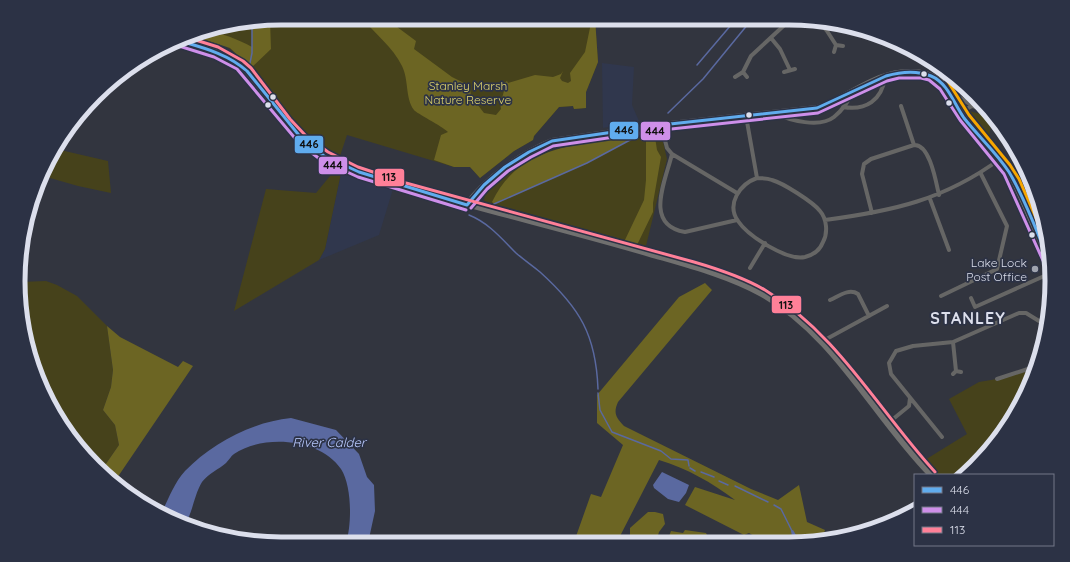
<svg xmlns="http://www.w3.org/2000/svg" width="1070" height="562" font-family="Quicksand,sans-serif">
	<rect width="100%" height="100%" fill="#32353f"/>
	<path fill="#30374d" d="M602 63 634 67 632 105 639 121 603 128Z
		M341 173 363 181 393 189 379 235 319 260 325 249Z
		M1044 223 1050 247V252L1038 225Z"/>
	<path fill="#46421b" d="M281 18H595L598 62 586 92V108L574 109 573 106 559 107 534 136 533 140 514 151 480 178 470 167H454L347 135 339 159C328 152 316 146 307 137 280 109 262 71 230 49 219 41 203 39 190 35L196 32Z
		M951 74 952 75 966 96 957 91 950 84Z
		M969 111 992 117 989 138 969 115Z
		M660 129 667 159 646 246 484 201 485 193 503 177 541 154 561 148 630 137Z
		M56 149 108 161 111 193 78 186 43 176Z
		M335 170 341 173 325 249 319 260 234 311 266 189 316 193Z
		M46 281 57 285 77 296 107 326 113 370 111 387 103 410 115 425 119 445 101 471 95 467C80 446 57 419 45 397 29 368 17 315 20 282Z
		M1037 366 1025 398 987 454 963 475H931L920 463 967 434 949 399 979 382 997 379Z"/>
	<path fill="#6c6523" d="M362 18H385L416 41 414 49 452 77 468 85 470 88 471 96 484 113 496 115 501 109C499 100 506 93 504 83L507 81 508 83 535 75 553 77 561 74 563 71 560 78 562 81 568 83 571 81 570 73 585 52 592 18H595L598 62 586 92V108L574 109 573 106 559 107 534 136 533 140 514 151 480 178 470 167H454L434 160 441 135 448 132C442 126 416 113 414 110 405 98 409 80 402 66 393 47 375 34 362 18Z
		M270 20 271 49 251 68 230 48 190 35C208 26 235 38 252 47V23Z
		M654 131 657 150 661 157 653 203V212L637 245 624 242 644 200 646 180V133Z
		M630 137 632 139 587 163 494 204 492 202C519 145 577 145 630 137Z
		M705 283 712 290 618 402C613 413 616 418 624 426L751 489 778 500 799 485 807 522 825 530 822 539 789 535 757 542H745L754 536 749 533 744 535 685 505 695 487 735 500C711 482 688 469 659 460L617 542H574L591 494 601 497 623 445 597 423V395L679 297Z
		M107 326 120 337 178 367 183 361 193 366 115 481 101 471 119 445 115 425 103 410 111 387 113 370Z
		M648 512H655L663 514 665 524 659 532 656 542H639L630 535V528Z
		M685 530 706 533 708 537 717 536 721 542H664L668 539 671 531 683 533Z"/>
	<path fill="#5a69a0" d="M291 418 336 430 359 454 367 477 374 485 375 511 368 543H346C352 524 352 486 341 469 320 438 263 434 234 454 231 456 229 460 226 463 219 469 208 474 202 482 194 495 193 512 185 524L161 514C168 500 174 483 185 471 212 443 252 422 291 418Z
		M662 472 689 485 686 493 679 502 668 499 654 488 653 485Z
		M793 530 796 535 826 541 766 542C774 536 783 536 792 536L791 531Z"/>
	<g fill="none" stroke-linecap="round" stroke-linejoin="round">
		<path stroke="#5a69a0" stroke-width="1.5" d="M250 63 252 53V23
			M697 65 737 18
			M668 113 703 79 753 18
			M494 204 587 163 632 139
			M469 215C489 223 502 239 516 253 524 260 533 266 540 272 580 308 596 335 598 389
			M598 393 600 410 612 432 661 451 671 459 688 460 689 466
			M690 468 695 471
			M701 472 714 477
			M719 481 728 485
			M735 486 768 502
			M774 505 781 509 792 531"/>
		<path stroke="#666665" stroke-width="4" d="M817 20 827 31 836 45
			M771 38 780 49 790 70
			M834 52 836 45 843 46
			M743 72 751 56 791 19
			M784 72 795 69
			M735 77 743 72 747 77
			M949 91 973 106 990 112
			M901 106 914 145
			M843 107C866 111 882 100 885 77
			M961 112 972 106
			M775 113C790 121 820 128 834 117 843 110 848 101 853 92
			M746 116 757 178
			M661 125 667 148 672 154 737 193
			M71 126 75 128
			M672 154C666 180 643 225 685 232L737 220
			M757 178C762 178 767 178 772 180 783 183 813 202 820 211 827 219 828 233 823 242 820 250 813 255 805 257 787 261 748 236 738 221 726 204 740 184 757 178Z
			M930 199 949 250
			M872 213 862 174 864 164 871 159 914 145C930 144 936 182 939 195
			M825 220C893 211 944 200 1000 159
			M750 268 765 243
			M941 296 997 269 1007 226 981 174
			M971 298 975 307 1051 273
			M830 300C839 296 849 288 858 294L869 316
			M821 342 887 306
			M953 342 956 371
			M953 374 956 371 961 372
			M997 379 1037 366
			M887 424 909 406 910 398
			M942 437 891 374 889 363 896 351 913 346 953 342 1019 313H1026L1039 321 1048 319"/>
		<path stroke="#727270" stroke-width="6" d="M941 81 945 70
			M467 205C485 178 523 153 552 141L661 125 817 108C848 98 877 71 910 72 946 72 947 94 964 117 977 135 993 149 1005 166 1015 180 1020 195 1027 210 1034 228 1042 245 1050 263"/>
		<path stroke="#70706f" stroke-width="6" d="M180 41C205 48 229 53 247 71 265 93 290 131 311 147 347 174 395 185 438 196 508 216 579 233 650 254 688 265 727 275 762 294 836 336 873 416 931 475"/>
		<g stroke="#2c3245" stroke-width="6">
			<path id="bus-1" d="M180 41C204 48 228 54 247 71L302 139 324 156 359 172 467 205
				M467 205 484 185 505 167 529 152 552 141 661 125 817 108 886 76C900 72 916 70 931 76 948 83 954 104 964 118 978 136 996 152 1009 172 1026 200 1037 233 1050 263"/>
		</g>
		<g stroke="#2c3245" stroke-width="6">
			<path id="bus-2" d="M179 46 214 57 237 69 299 143 321 160 358 177 466 210
				M471 208 487 189 508 171 531 157 553 146 662 130 818 113 887 81 899 78H921L929 80 940 89 960 120 1004 174 1045 265"/>
		</g>
		<g stroke="#2c3245" stroke-width="6">
			<path id="bus-3" d="M186 37 218 47 243 61 251 68 290 119 306 136 328 152 358 167 406 183 694 262C718 269 743 277 765 290 837 333 879 411 935 472"/>
		</g>
		<g stroke="#2c3245" stroke-width="6">
			<path id="bus-4" d="M949 73 947 80 969 115 1010 165 1019 179 1050 250"/>
		</g>
		<use href="#bus-1" stroke="#60acee" stroke-width="3"/>
		<use href="#bus-2" stroke="#ce8fe9" stroke-width="3"/>
		<use href="#bus-3" stroke="#ff8098" stroke-width="3"/>
		<use href="#bus-4" stroke="#f7a600" stroke-width="3"/>
	</g>
	<g fill="#dcdfec" stroke="#2c3245" stroke-width="1.5">
		<circle cx="924" cy="74" r="3.5"/>
		<circle cx="273" cy="97" r="3.5"/>
		<circle cx="949" cy="103" r="3.5"/>
		<circle cx="268" cy="105" r="3.5"/>
		<circle cx="749" cy="115" r="3.5"/>
		<circle cx="1032" cy="235" r="3.5"/>
	</g>
	<circle fill="#a0a4af" stroke="#2c3245" stroke-width="1.5" cx="1035" cy="269" r="4"/>
	<g text-anchor="middle" dominant-baseline="central" stroke-width="3.5" stroke-linejoin="round" paint-order="stroke">
		<g font-size="12" fill="#dfd46c" stroke="#2c3245">
			<text x="468" y="85">Stanley Marsh<tspan x="468" dy="14">Nature Reserve</tspan></text>
		</g>
		<g font-size="12" fill="#dcdfec" stroke="#2c3245" text-anchor="end">
			<text x="1027" y="262">Lake Lock<tspan x="1027" dy="14">Post Office</tspan></text>
		</g>
		<g font-size="13" font-style="italic" fill="#b8c8fd" stroke="#2c3245">
			<text x="329" y="442">River Calder</text>
		</g>
		<g font-size="16" font-weight="bold" letter-spacing="1" fill="#dcdfec" stroke="#2c3245">
			<text x="968" y="318">STANLEY</text>
		</g>
	</g>
	<path d="M0 0H1070V562H0ZM281 25H789A256 256 0 0 1 1045 281V281A256 256 0 0 1 789 537H281A256 256 0 0 1 25 281V281A256 256 0 0 1 281 25Z" fill="#2c3245" fill-rule="evenodd"/>
	<path fill="none" stroke="#dcdfec" stroke-width="5" d="M281 25H789A256 256 0 0 1 1045 281V281A256 256 0 0 1 789 537H281A256 256 0 0 1 25 281V281A256 256 0 0 1 281 25Z"/>
	<g stroke="#2c3245" stroke-width="1.5">
		<rect x="609" y="121" width="30" height="19" rx="4" fill="#60acee"/>
		<rect x="640" y="121" width="31" height="20" rx="4" fill="#ce8fe9"/>
		<rect x="294" y="135" width="30" height="19" rx="4" fill="#60acee"/>
		<rect x="318" y="156" width="30" height="19" rx="4" fill="#ce8fe9"/>
		<rect x="374" y="168" width="31" height="19" rx="4" fill="#ff8098"/>
		<rect x="771" y="295" width="31" height="19" rx="4" fill="#ff8098"/>
	</g>
	<g font-size="11" text-anchor="middle" font-weight="bold" fill="#111">
		<text x="624" y="134">446</text>
		<text x="655" y="135">444</text>
		<text x="309" y="148">446</text>
		<text x="333" y="169">444</text>
		<text x="389" y="181">113</text>
		<text x="786" y="309">113</text>
	</g>
	<rect x="914" y="474" width="140" height="72" fill="#2c3245" stroke="#727788"/>
	<rect x="922" y="487" width="20" height="6" fill="#60acee" stroke="#727788"/>
	<text x="950" y="494" font-size="12" fill="#dcdfec">446</text>
	<rect x="922" y="507" width="20" height="6" fill="#ce8fe9" stroke="#727788"/>
	<text x="950" y="514" font-size="12" fill="#dcdfec">444</text>
	<rect x="922" y="527" width="20" height="6" fill="#ff8098" stroke="#727788"/>
	<text x="950" y="534" font-size="12" fill="#dcdfec">113</text>
</svg>
